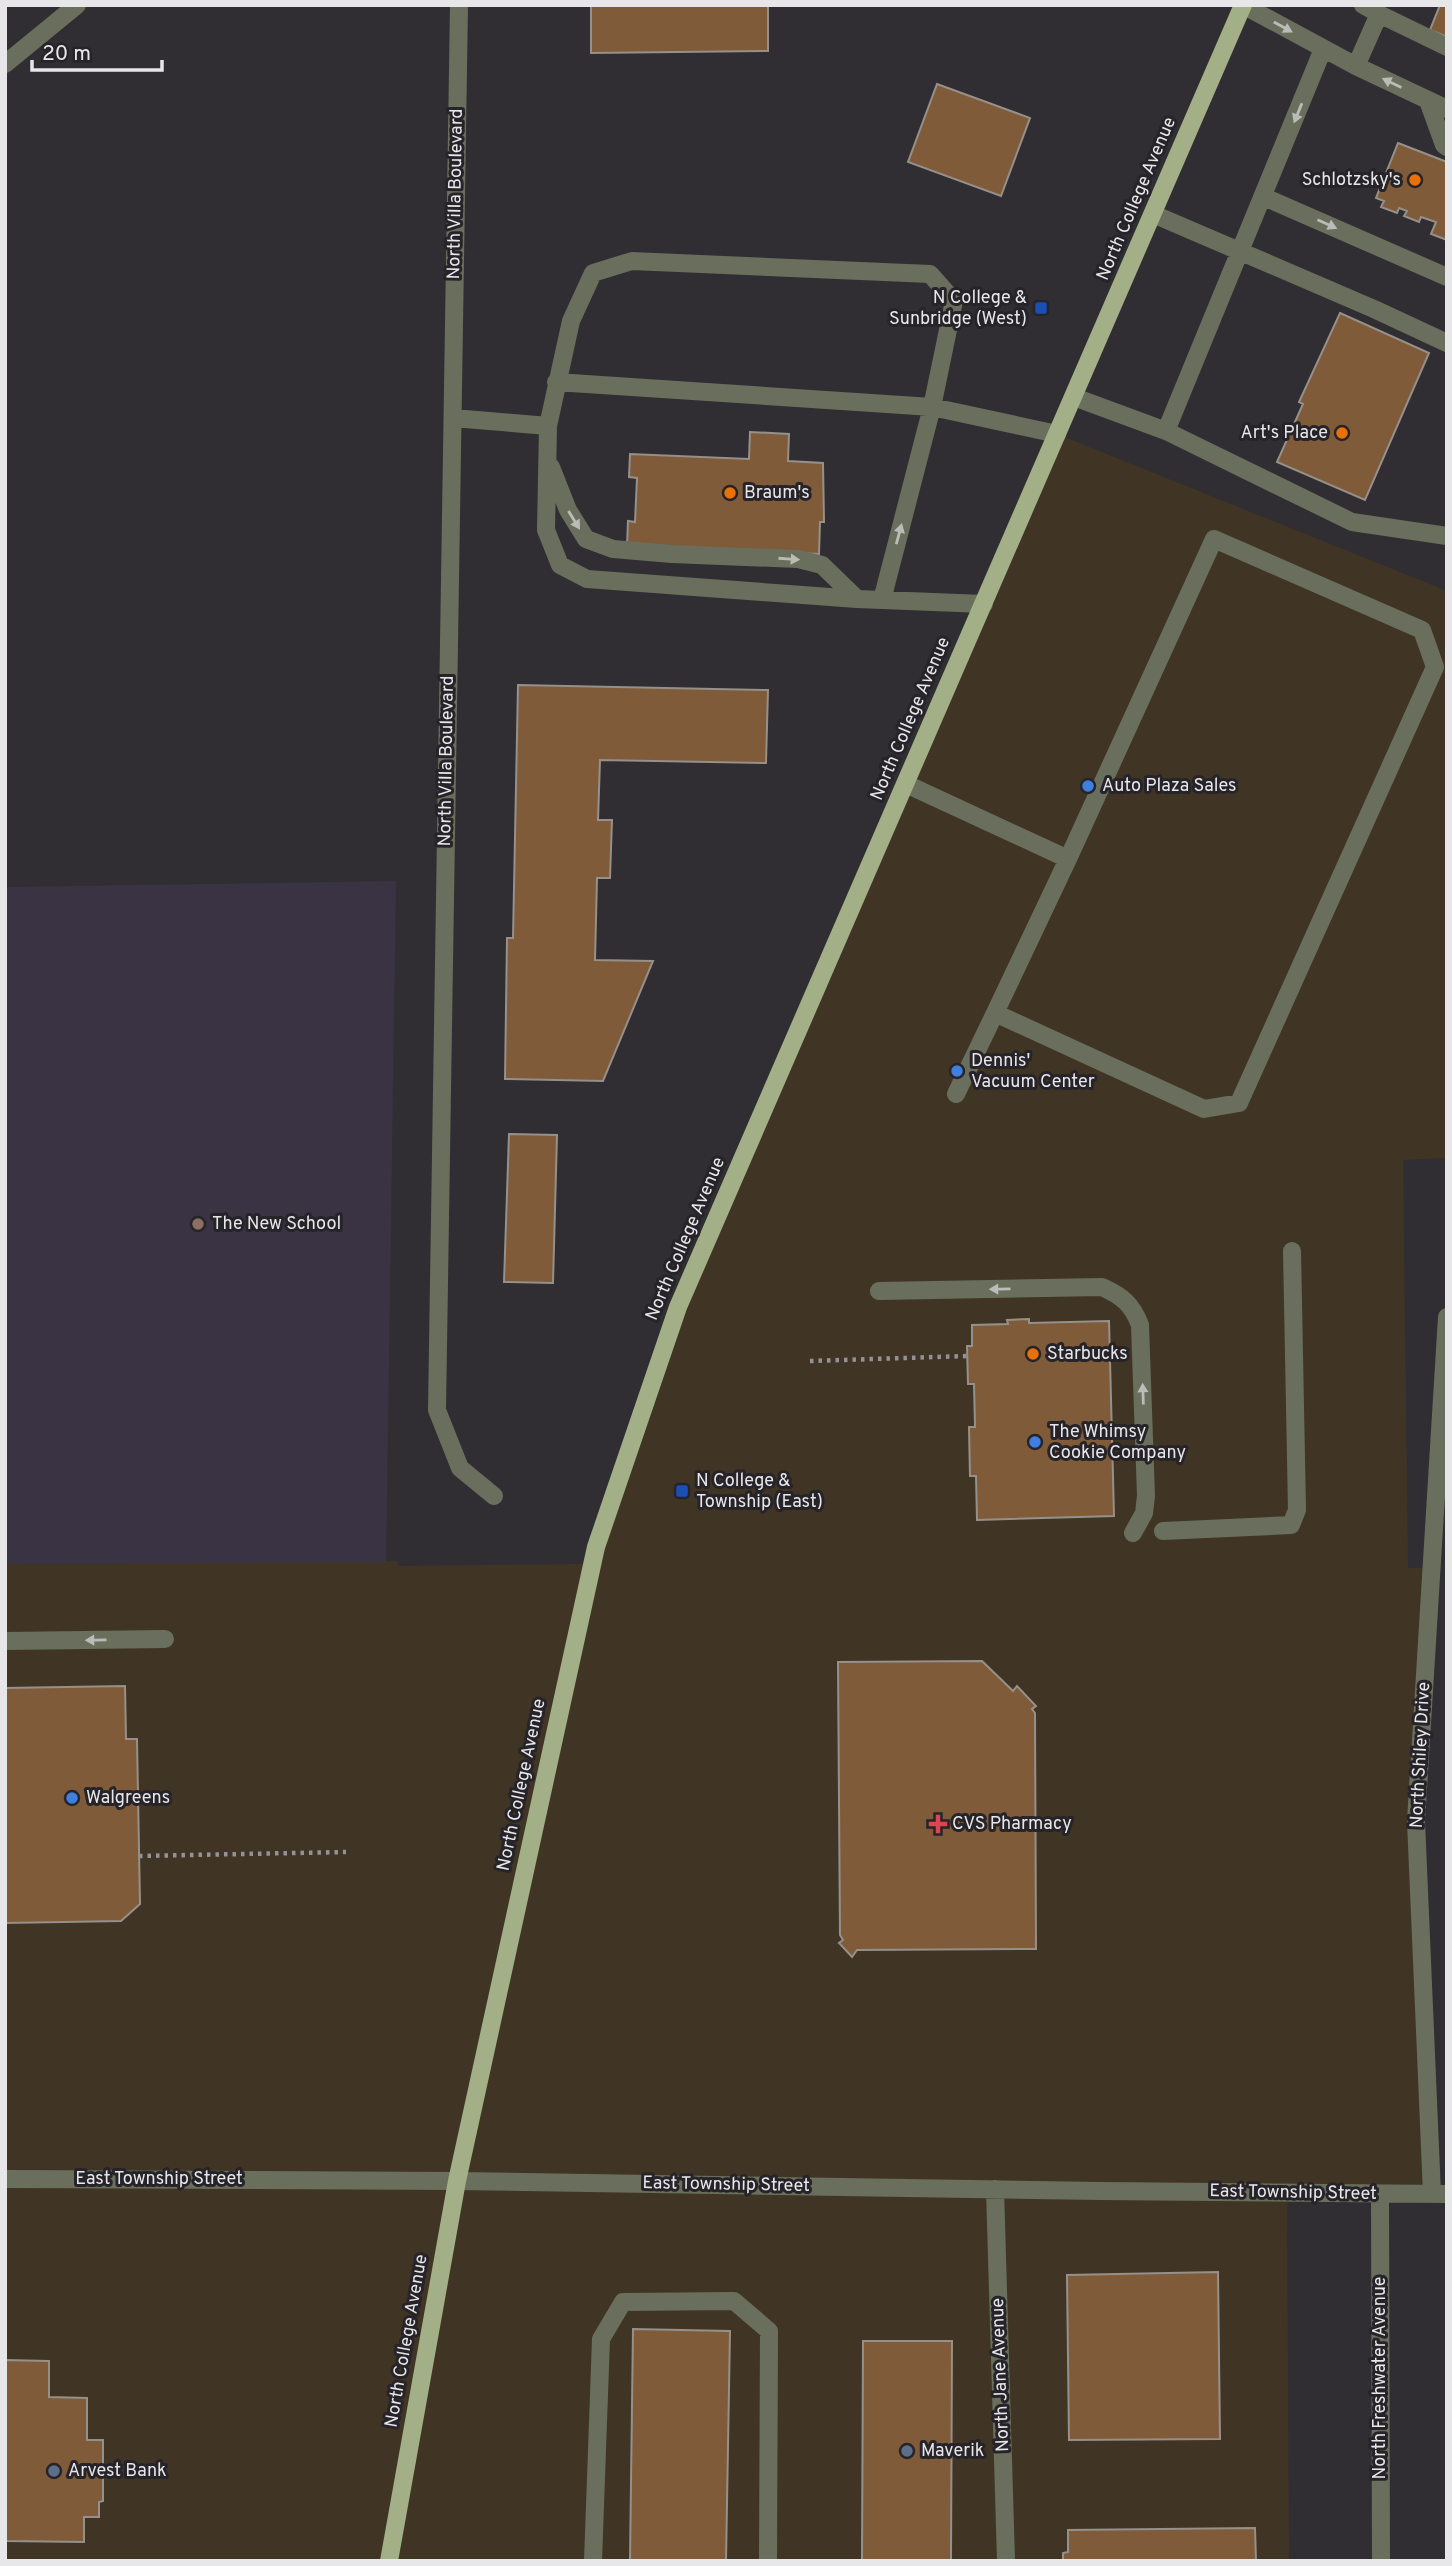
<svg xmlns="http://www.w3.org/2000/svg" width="1452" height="2566" font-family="Overpass,sans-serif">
	<rect width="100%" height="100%" fill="#302e33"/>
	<path fill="#403525" d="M1057 434 1447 591V1158L1403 1160 1408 1568H1432L1416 1821 1432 2194H1287L1289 2561H5V1564L397 1561 398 1566 592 1564 678 1307Z"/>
	<path fill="#393344" d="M396 881 386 1562 5 1564V887Z"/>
	<path fill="#7f5b39" stroke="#96908b" stroke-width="2" d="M591 5H768V51L591 53Z
		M1440 5H1447V37L1430 30Z
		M937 84 1030 118 1001 196 908 162Z
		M1398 143 1447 162V240L1431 234 1436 222 1421 217 1419 222 1404 216 1407 211 1399 208 1397 213 1381 207 1384 201 1376 198Z
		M1340 313 1429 353 1365 500 1277 462 1303 404 1299 402Z
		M750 432 789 434 788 461 823 463 824 522H820L819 554 627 546 628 521 635 522 637 478 629 477 630 454 749 459Z
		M518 685 768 690 766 763 600 760 598 820H612L610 878H597L595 960 653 961 603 1081 505 1079 507 938H513Z
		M509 1134 557 1135 553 1283 504 1282Z
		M1029 1319V1323L1109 1321 1114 1516 977 1520 976 1476H970L969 1427H975L974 1384H968L967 1346H972V1325L1008 1324 1007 1320Z
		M982 1661 1013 1691 1017 1686 1036 1706 1032 1709 1035 1713 1036 1949 857 1950 852 1957 839 1943 843 1940 840 1935 838 1662Z
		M125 1686 126 1739H137L140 1904 121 1921 5 1923V1688Z
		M1218 2272 1220 2439 1069 2440 1067 2275Z
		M633 2329 730 2331 726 2561H630Z
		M863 2341H952L951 2561H862Z
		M5 2360 49 2361V2397L87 2398V2440H103V2501L99 2502V2517H84V2542L5 2541Z
		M1255 2528 1256 2561H1063V2553L1068 2552V2530Z"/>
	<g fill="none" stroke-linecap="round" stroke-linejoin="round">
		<path stroke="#949296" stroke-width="4.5" stroke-dasharray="3.5 5" stroke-linecap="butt" d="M810 1361 967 1356
			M139 1856 346 1852"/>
		<path stroke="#696f5c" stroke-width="18" d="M459 5 437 1410 460 1468 494 1496
			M1243 5 1356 66 1447 109
			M1379 14 1447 47
			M5 64 77 5
			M1356 66 1379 14 1363 5
			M1428 101 1444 145 1447 147
			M1264 197 1447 277
			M1153 214 1374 309 1447 343
			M556 382 932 407 1057 434
			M1074 397 1166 431 1352 522 1447 536
			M453 418 548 426
			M1166 431 1323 49
			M551 467 568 510 586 539 613 549 672 554 798 559 822 565 857 599
			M882 600 932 407 954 301 930 274 632 261 593 273 571 321 548 426 546 530 560 565 587 579 857 599 984 604
			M906 784 1068 859 1214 539 1422 630 1435 667 1239 1103 1204 1109 995 1013 1068 859
			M956 1094 995 1013
			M879 1291 1102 1287C1122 1296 1132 1304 1140 1325L1146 1496 1144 1513 1133 1533
			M1163 1531 1291 1525 1297 1510 1292 1251
			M5 1641 165 1639
			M5 2179 457 2181 1101 2191 1447 2194
			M995 2189 1006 2561
			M1380 2194 1381 2561
			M1432 2194 1416 1821 1447 1317
			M593 2561 601 2339 623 2302 734 2301 769 2331 768 2561"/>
		<path stroke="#a3af87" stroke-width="18" d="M389 2561 457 2181 596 1547 678 1307 1243 5"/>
	</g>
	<defs><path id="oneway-solid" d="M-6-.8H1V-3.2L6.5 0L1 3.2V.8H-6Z" transform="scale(1.75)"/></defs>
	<g fill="#bbbcb8">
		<use href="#oneway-solid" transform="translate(1283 27) rotate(29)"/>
		<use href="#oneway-solid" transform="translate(1392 83) rotate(-154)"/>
		<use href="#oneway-solid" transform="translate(1298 113) rotate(112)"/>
		<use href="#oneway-solid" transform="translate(1327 224) rotate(24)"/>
		<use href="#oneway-solid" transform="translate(574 520) rotate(58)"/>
		<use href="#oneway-solid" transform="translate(899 534) rotate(-75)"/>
		<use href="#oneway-solid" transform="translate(789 559) rotate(4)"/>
		<use href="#oneway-solid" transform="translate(1000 1289) rotate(179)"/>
		<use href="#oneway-solid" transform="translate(1143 1394) rotate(-92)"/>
		<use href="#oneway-solid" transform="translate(96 1640) rotate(179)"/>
	</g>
	<g fill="#e8710a" stroke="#262429" stroke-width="2.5">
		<circle cx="1415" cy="180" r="7"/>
		<circle cx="1342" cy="433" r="7"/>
		<circle cx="730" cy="493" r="7"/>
		<circle cx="1033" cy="1354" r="7"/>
	</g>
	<g fill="#1a4fb4" stroke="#262429" stroke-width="2.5">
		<rect x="1034" y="301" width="14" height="14" rx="3.5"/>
		<rect x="675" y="1484" width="14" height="14" rx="3.5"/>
	</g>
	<g fill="#3f7fe0" stroke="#262429" stroke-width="2.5">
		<circle cx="1088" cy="786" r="7"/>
		<circle cx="957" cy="1071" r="7"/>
		<circle cx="1035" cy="1442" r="7"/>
		<circle cx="72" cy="1798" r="7"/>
	</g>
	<circle fill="#8d6e63" stroke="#262429" stroke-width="2.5" cx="198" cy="1224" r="7"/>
	<path fill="#e0444e" stroke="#262429" stroke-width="2.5" d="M934.5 1813.5h7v7h7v7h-7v7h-7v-7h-7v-7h7z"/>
	<g fill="#5c6f8a" stroke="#262429" stroke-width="2.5">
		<circle cx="907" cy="2451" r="7"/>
		<circle cx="54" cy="2471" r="7"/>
	</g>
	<g text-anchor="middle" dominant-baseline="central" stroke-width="6" stroke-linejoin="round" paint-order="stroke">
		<g font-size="18" fill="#e7e6e9" stroke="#262429" text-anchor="start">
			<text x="1401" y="180" text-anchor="end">Schlotzsky's</text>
			<text x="1027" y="298" text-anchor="end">N College &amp;<tspan x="1027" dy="21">Sunbridge (West)</tspan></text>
			<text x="1328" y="433" text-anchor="end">Art's Place</text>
			<text x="744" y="493">Braum's</text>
			<text x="1102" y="786">Auto Plaza Sales</text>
			<text x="971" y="1061">Dennis'<tspan x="971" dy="21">Vacuum Center</tspan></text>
			<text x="212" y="1224">The New School</text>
			<text x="1047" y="1354">Starbucks</text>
			<text x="1049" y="1432">The Whimsy<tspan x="1049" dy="21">Cookie Company</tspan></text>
			<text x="696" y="1481">N College &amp;<tspan x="696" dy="21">Township (East)</tspan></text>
			<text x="86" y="1798">Walgreens</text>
			<text x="952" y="1824">CVS Pharmacy</text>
			<text x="921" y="2451">Maverik</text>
			<text x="68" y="2471">Arvest Bank</text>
		</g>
		<g font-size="18" fill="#e7e6e9" stroke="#262429">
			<text transform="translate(456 194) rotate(-89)">North Villa Boulevard</text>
			<text transform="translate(1137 199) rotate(-67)">North College Avenue</text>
			<text transform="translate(911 719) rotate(-67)">North College Avenue</text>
			<text transform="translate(447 761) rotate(-89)">North Villa Boulevard</text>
			<text transform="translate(686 1239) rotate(-67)">North College Avenue</text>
			<text transform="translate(1421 1755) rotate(-87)">North Shiley Drive</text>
			<text transform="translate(522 1785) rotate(-78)">North College Avenue</text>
			<text x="159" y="2179">East Township Street</text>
			<text transform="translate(726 2185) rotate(1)">East Township Street</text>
			<text transform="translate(1293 2193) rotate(1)">East Township Street</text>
			<text transform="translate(407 2341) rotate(-80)">North College Avenue</text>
			<text transform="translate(1001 2375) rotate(-92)">North Jane Avenue</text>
			<text transform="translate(1380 2378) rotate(-90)">North Freshwater Avenue</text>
		</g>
	</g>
	<rect width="1452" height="2566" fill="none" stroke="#e7e6e9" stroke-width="14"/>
	<path d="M32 60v10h130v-10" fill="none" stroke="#e7e6e9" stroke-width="3.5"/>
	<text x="42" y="60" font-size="21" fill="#e7e6e9" stroke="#262429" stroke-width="5" paint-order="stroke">20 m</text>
</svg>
